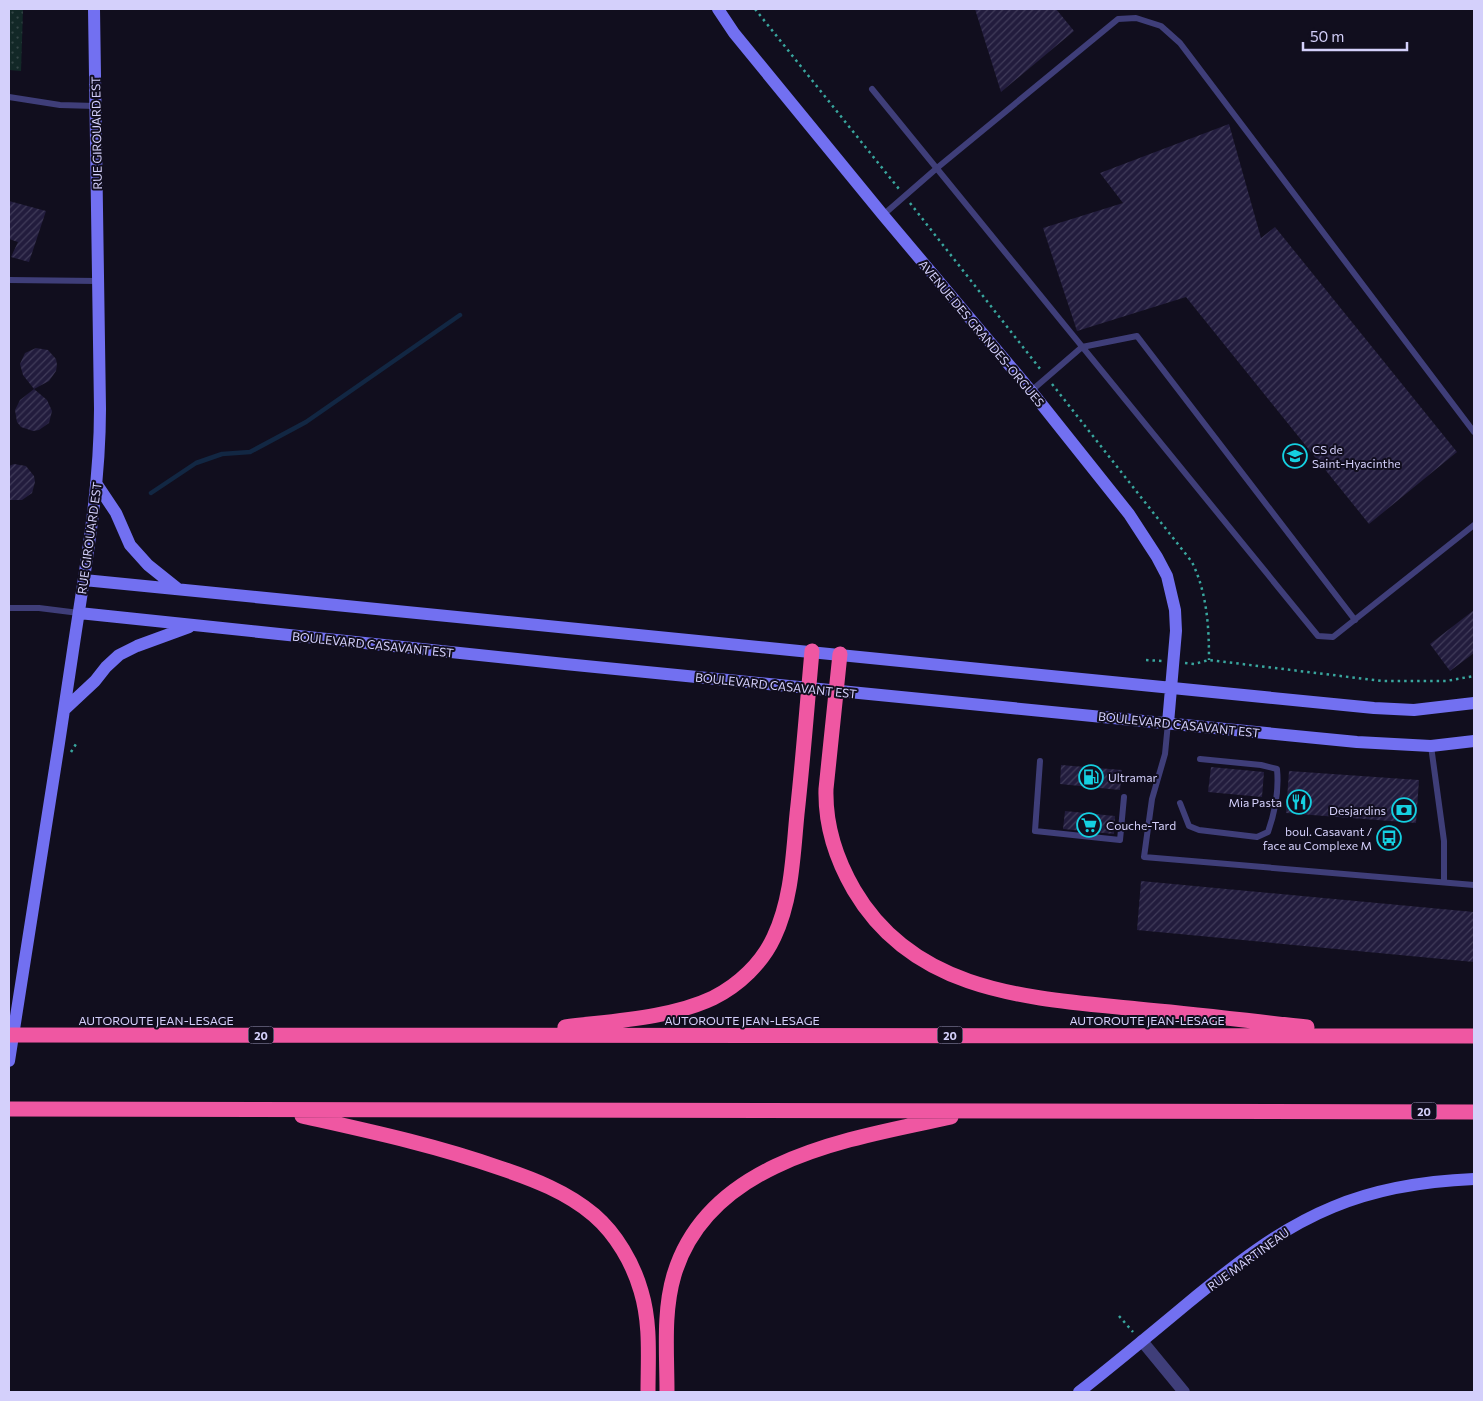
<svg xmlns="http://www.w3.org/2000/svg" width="1483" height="1401" font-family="Commissioner,sans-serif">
	<defs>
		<pattern id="park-dots" width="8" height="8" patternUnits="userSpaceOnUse" patternTransform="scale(1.25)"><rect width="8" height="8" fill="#122827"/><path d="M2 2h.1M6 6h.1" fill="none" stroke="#344647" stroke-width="1.8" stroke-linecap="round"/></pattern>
		<pattern id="building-hatch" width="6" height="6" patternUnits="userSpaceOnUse" patternTransform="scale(1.25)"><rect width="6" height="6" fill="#221c3d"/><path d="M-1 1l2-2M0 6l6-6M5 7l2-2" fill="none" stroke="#413c5a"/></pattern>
	</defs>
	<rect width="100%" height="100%" fill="#110e1e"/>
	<path fill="url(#park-dots)" d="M9 9H23L21 71 9 70Z"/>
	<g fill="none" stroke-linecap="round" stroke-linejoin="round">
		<path stroke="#122743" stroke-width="4.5" d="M151 493 196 463 222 454 250 452 306 422 460 315"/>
	</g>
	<path fill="url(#building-hatch)" d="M975 9H1056L1074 31 1001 92Z
		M1229 124 1261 238 1275 227 1457 452 1369 524 1186 297 1077 331 1043 228 1123 203 1100 173Z
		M9 201 46 211 29 262 11 257 18 242 9 239Z
		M36 348 48 350 56 359 57 365 56 371 49 381 34 389 23 375 20 364 25 353Z
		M34 389 47 400 52 411 49 423 39 430 33 431 21 427 17 422 15 410 20 400Z
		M14 464 26 466 34 476 35 482 32 493 22 500H9V466Z
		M1474 610V653L1450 671 1430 644Z
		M1061 765 1122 770 1120 790 1060 784Z
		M1211 767 1264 772 1262 797 1208 792Z
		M1289 771 1419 780 1416 823 1286 813Z
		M1065 811 1115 816 1114 834 1063 829Z
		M1141 881 1474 912V962L1137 930Z"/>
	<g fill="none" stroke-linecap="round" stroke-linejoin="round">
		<path stroke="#39a69e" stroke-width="2.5" stroke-dasharray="2.5 4" stroke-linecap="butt" d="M755 9 899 189
			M910 203 1041 370
			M1052 384 1192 562C1207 593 1209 626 1209 660
			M1146 660 1162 661
			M1185 663 1194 664 1209 660 1382 681H1446L1474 676
			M71 752 76 744
			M1119 1316 1133 1332"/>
		<path stroke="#3f3e79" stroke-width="6" d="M872 89 1318 636 1333 637 1474 525
			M9 97 60 105 95 106
			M883 215 937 168 1118 19 1136 18 1161 26 1180 43 1474 432
			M9 280 98 281
			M1031 391 1082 347 1137 336 1355 620
			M9 608H39L79 613
			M1168 723 1165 754 1152 799 1144 857 1474 885
			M1431 746 1444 841V882
			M1040 761 1035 831 1120 840 1124 797
			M1180 803 1189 826 1199 830 1257 837 1268 832C1275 812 1279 790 1277 769L1261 765 1200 759"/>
		<path stroke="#3f3e79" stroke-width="12" d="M1142 1341 1184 1392"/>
		<path stroke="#7270f1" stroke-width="12" d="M718 9 734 33 883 215 1031 391 1129 514 1157 557 1167 576 1175 610 1176 631 1168 723
			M96 483 116 513 130 545 148 565 178 589
			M84 580 1374 708 1414 710 1474 703
			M79 613 565 664 1357 742 1431 746 1474 741
			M65 709 95 681 106 667 119 655 137 646 189 627
			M9 1061C30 927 52 792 72 657 84 575 100 492 100 409L94 9
			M1079 1392C1116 1363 1152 1333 1188 1303 1233 1266 1279 1229 1333 1207 1378 1188 1426 1181 1474 1179"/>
		<path stroke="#ef57a2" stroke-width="15" d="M840 654 826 789C825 825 836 859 854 890 915 994 1031 998 1138 1009 1194 1014 1250 1021 1307 1027
			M565 1027C612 1021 671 1018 713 998 739 985 762 963 774 937 792 899 793 855 797 814 803 760 807 706 812 651
			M9 1035 1474 1036
			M9 1109 1474 1112
			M302 1116C369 1131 435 1145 500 1168 533 1179 567 1192 594 1215 616 1234 633 1263 641 1291 651 1324 648 1358 648 1392
			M667 1392C667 1353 663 1312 674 1275 709 1159 850 1139 951 1117"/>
	</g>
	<defs>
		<g id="school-ring" transform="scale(1.25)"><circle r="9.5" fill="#110e1e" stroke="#15d0e1" stroke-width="1.5"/><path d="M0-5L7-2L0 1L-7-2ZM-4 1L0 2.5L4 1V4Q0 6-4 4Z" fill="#15d0e1"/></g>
		<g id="fuel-ring" transform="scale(1.25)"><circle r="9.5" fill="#110e1e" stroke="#15d0e1" stroke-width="1.5"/><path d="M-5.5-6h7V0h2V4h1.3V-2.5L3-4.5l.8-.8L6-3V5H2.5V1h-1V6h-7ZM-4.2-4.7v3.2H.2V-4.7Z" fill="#15d0e1"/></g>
		<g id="restaurant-ring" transform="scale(1.25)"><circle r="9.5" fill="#110e1e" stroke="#15d0e1" stroke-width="1.5"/><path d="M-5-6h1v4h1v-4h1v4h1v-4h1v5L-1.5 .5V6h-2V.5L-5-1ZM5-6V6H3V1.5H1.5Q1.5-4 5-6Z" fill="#15d0e1"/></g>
		<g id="bank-ring" transform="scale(1.25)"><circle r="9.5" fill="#110e1e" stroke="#15d0e1" stroke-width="1.5"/><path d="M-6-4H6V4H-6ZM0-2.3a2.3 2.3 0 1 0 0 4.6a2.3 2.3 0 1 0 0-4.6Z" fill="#15d0e1"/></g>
		<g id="supermarket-ring" transform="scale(1.25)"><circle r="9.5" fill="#110e1e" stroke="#15d0e1" stroke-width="1.5"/><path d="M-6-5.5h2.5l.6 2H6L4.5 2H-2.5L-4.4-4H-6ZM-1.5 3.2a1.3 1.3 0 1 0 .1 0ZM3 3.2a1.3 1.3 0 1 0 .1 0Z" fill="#15d0e1"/></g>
		<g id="bus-ring" transform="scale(1.25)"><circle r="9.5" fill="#110e1e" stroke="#15d0e1" stroke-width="1.5"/><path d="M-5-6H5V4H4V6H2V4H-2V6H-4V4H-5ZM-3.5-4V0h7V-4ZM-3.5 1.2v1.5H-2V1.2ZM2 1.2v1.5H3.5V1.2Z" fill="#15d0e1"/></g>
	</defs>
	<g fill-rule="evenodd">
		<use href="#school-ring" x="1295" y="456"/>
		<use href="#fuel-ring" x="1091" y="777"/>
		<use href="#restaurant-ring" x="1299" y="802"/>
		<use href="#bank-ring" x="1404" y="810"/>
		<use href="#supermarket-ring" x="1089" y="825"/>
		<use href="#bus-ring" x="1389" y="838"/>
	</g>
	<g text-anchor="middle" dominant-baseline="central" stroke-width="4" stroke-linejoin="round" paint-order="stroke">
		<g fill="#110e1e" stroke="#9a96b9" stroke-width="1">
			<rect x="248.5" y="1026.5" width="25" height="17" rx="4"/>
			<rect x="937.5" y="1026.5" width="25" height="17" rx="4"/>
			<rect x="1411.5" y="1102.5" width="25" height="17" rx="4"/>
		</g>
		<g font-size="11" font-weight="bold" fill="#d4d0fb">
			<text x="261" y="1035">20</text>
			<text x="950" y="1035">20</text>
			<text x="1424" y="1111">20</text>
		</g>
		<g font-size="12" fill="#d4d0fb" stroke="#110e1e">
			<text transform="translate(96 133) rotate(-91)">RUE GIROUARD EST</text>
			<text transform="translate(982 333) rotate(50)">AVENUE DES GRANDES-ORGUES</text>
			<text transform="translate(89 538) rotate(-82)">RUE GIROUARD EST</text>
			<text transform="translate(373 644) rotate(6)">BOULEVARD CASAVANT EST</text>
			<text transform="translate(776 685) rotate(6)">BOULEVARD CASAVANT EST</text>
			<text transform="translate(1179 724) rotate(6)">BOULEVARD CASAVANT EST</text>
			<text x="156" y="1020">AUTOROUTE JEAN-LESAGE</text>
			<text x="742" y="1020">AUTOROUTE JEAN-LESAGE</text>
			<text x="1147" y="1020">AUTOROUTE JEAN-LESAGE</text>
			<text transform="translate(1248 1259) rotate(-36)">RUE MARTINEAU</text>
		</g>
		<g font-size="12" fill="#d4d0fb" stroke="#110e1e" text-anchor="start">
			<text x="1312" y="449">CS de<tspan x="1312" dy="14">Saint-Hyacinthe</tspan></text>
			<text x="1108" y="777">Ultramar</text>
			<text x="1282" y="802" text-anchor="end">Mia Pasta</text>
			<text x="1386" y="810" text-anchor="end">Desjardins</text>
			<text x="1106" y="825">Couche-Tard</text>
			<text x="1372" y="831" text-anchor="end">boul. Casavant /<tspan x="1372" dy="14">face au Complexe M</tspan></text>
		</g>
	</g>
	<rect width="1483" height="1401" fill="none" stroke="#d4d0fb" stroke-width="20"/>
	<path d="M1303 42v8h104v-8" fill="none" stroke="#d4d0fb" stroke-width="2.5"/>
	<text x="1310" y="42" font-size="15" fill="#d4d0fb" stroke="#110e1e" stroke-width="4" paint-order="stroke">50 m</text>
</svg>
